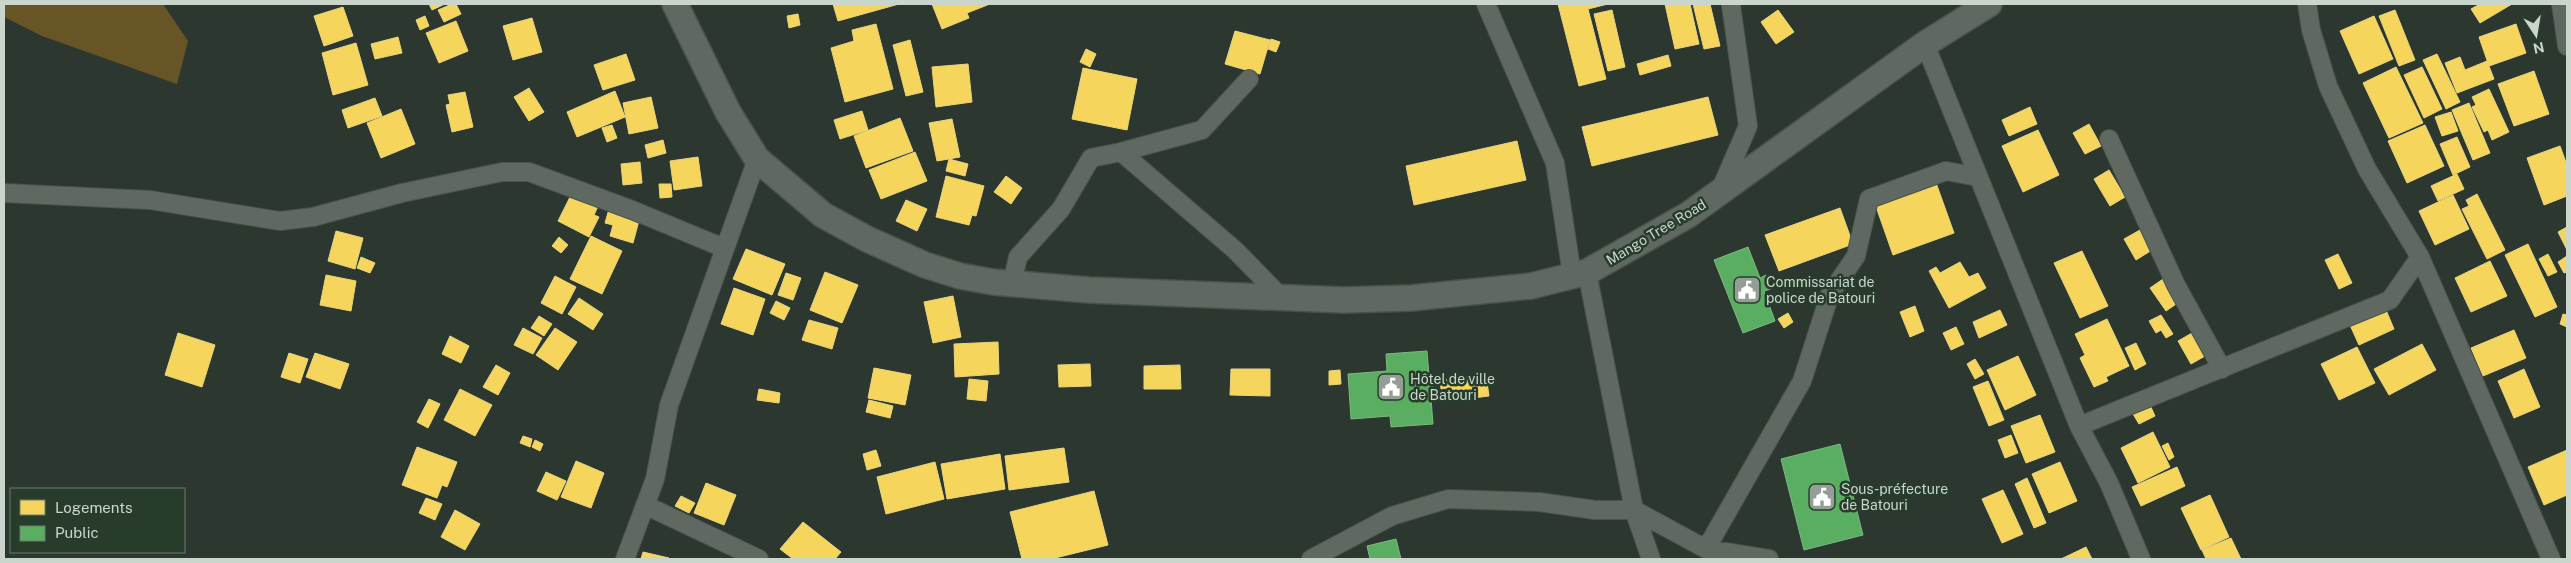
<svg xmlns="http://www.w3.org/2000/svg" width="2571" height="563" font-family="'Public Sans',sans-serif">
	<rect width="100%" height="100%" fill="#2c382f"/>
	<path fill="#685525" d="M4 4H163L188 41 177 84 42 36 4 17Z"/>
	<path fill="#f6d55c" stroke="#e9d57e" d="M429 4H445L432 10Z
		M452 4H456L461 14 444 22 438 10Z
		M833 4H899L838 21Z
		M932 4H990L967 13 969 18 942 29Z
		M1558 4H1608L1588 9 1606 79 1579 86Z
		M1665 4H1690L1699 44 1675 49Z
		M1693 4H1710L1720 46 1704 49Z
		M2480 4H2512L2480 23 2471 9Z
		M343 7 353 36 324 46 314 16Z
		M1612 10 1625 67 1608 71 1594 14Z
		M1778 10 1794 32 1776 44 1761 22Z
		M2395 10 2415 60 2399 66 2379 16Z
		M798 14 800 25 789 28 787 16Z
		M425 16 429 26 420 30 416 20Z
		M2374 16 2393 59 2359 74 2340 31Z
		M532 18 542 52 513 60 503 26Z
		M456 21 468 51 439 63 426 33Z
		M876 24 893 89 845 102 831 48 854 41 852 30Z
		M2516 24 2526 53 2489 66 2479 37Z
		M1235 31 1270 40 1260 74 1225 64Z
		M398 37 402 53 375 59 371 44Z
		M1271 39 1280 42 1276 52 1268 49Z
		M910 40 923 92 906 96 893 45Z
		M356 43 368 85 333 95 322 53Z
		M1086 49 1096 54 1090 67 1080 62Z
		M626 54 635 80 603 90 594 65Z
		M2437 54 2460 102 2446 109 2423 60Z
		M1668 55 1671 66 1640 75 1637 64Z
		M2460 57 2465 70 2487 61 2494 79 2457 93 2445 63Z
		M968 64 972 102 936 107 932 67Z
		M2396 67 2423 123 2389 138 2363 83Z
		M2422 67 2442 109 2424 118 2404 75Z
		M1083 68 1137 79 1127 130 1072 119Z
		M2534 71 2549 114 2514 126 2498 84Z
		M529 88 544 112 529 121 514 97Z
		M2489 89 2509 132 2492 140 2488 130 2484 132 2472 107 2476 105 2472 97Z
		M615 91 625 117 577 137 567 112Z
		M465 92 473 127 452 132 446 105 450 104 448 95Z
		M651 97 658 128 629 134 623 103Z
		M1708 97 1718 135 1592 166 1582 127Z
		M375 98 382 116 348 128 342 110Z
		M2469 103 2490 153 2473 160 2452 110Z
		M2030 107 2037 124 2009 136 2002 120Z
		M401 109 415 144 381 158 367 123Z
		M862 111 868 130 840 139 834 120Z
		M2451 112 2458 131 2442 136 2435 117Z
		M900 118 913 151 866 168 854 136Z
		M952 119 960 157 937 161 929 123Z
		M2089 124 2101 146 2085 154 2073 133Z
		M612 125 617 138 607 142 602 128Z
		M2425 125 2444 166 2407 183 2388 141Z
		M2038 130 2059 175 2023 192 2002 146Z
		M2457 137 2470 167 2453 175 2440 144Z
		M663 140 666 153 648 158 645 145Z
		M1517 141 1526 180 1414 205 1406 166Z
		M2560 146 2567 165V196L2544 205 2527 158Z
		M915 152 927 181 881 199 869 170Z
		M698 157 702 186 674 190 670 161Z
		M949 159 968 164 965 176 946 171Z
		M640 162 642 183 623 185 621 164Z
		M2109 170 2125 197 2110 206 2094 179Z
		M2457 174 2464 189 2438 201 2431 186Z
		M946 176 984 186 976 216 972 215 969 225 936 217Z
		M1006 176 1022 188 1011 204 994 192Z
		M1935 180 1954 233 1893 255 1874 201Z
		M659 184H671L672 197 660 198Z
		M573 191 599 204 594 215 599 217 589 237 558 221Z
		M2477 194 2505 250 2487 259 2462 209 2469 206 2466 200Z
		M2453 195 2469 229 2435 245 2419 211Z
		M906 200 927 209 917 231 896 221Z
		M1840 208 1853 244 1779 271 1765 235Z
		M609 209 640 217 633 243 610 236 613 225 605 223Z
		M2567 227V250L2558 232Z
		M2140 230 2152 250 2136 260 2124 239Z
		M336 231 363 238 355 269 328 261Z
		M591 236 622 251 602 294 570 279Z
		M559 237 568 245 561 253 552 246Z
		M2528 244 2557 307 2535 317 2505 255Z
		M746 249 785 264 772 295 733 279Z
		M2082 251 2108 306 2080 318 2054 263Z
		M2338 254 2352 283 2339 289 2325 260Z
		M2548 254 2557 272 2548 276 2539 259Z
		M2567 256V272L2564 273 2558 262Z
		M361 257 375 263 370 273 357 268Z
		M2490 261 2507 296 2471 312 2455 278Z
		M1960 262 1969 277 1978 273 1986 288 1949 308 1929 271 1936 267 1940 273Z
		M825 272 858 285 842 323 810 310Z
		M786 273 801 278 793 300 778 295Z
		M326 275 356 281 351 311 320 305Z
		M555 276 576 287 562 314 541 303Z
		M2163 279 2179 302 2166 311 2150 288Z
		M734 288 765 299 753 335 721 324Z
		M953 296 961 337 933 343 924 302Z
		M579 298 603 314 593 330 568 314Z
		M2381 298 2394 329 2359 345 2345 314Z
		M776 301 790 308 784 320 770 313Z
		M1915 306 1924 331 1910 337 1900 312Z
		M2000 310 2007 325 1979 338 1973 322Z
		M1788 313 1793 322 1784 328 1778 319Z
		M2563 314 2567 315V327L2560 324Z
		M2161 315 2173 334 2166 338 2161 330 2156 333 2149 321Z
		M539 316 552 324 544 336 531 328Z
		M2107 319 2129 366 2106 377 2108 381 2094 387 2080 358 2085 355 2075 334Z
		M809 320 838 328 832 349 802 340Z
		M1956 327 1964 344 1951 350 1943 333Z
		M523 328 542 338 533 354 514 345Z
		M555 328 577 342 558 370 536 355Z
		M2514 330 2526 358 2483 376 2471 348Z
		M178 333 215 345 202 387 165 375Z
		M2192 333 2205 356 2191 364 2178 341Z
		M450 336 469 346 461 363 442 354Z
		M998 342 999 374 955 377 954 344Z
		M2136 343 2146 364 2135 370 2125 348Z
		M2422 344 2436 370 2389 395 2374 369Z
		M2357 347 2375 383 2339 400 2321 364Z
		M289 353 308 359 300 383 281 377Z
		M315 353 349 364 340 389 306 377Z
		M2018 356 2036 395 2005 410 1987 370Z
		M1975 359 1984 374 1975 379 1967 364Z
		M1090 364 1091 386 1059 387 1058 365Z
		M496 365 510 373 498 395 483 387Z
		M1180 365 1181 389H1144V366Z
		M874 368 911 375 905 405 868 398Z
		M1231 369H1270V396L1230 395Z
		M2524 369 2540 407 2514 418 2498 381Z
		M1340 370 1341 384 1329 385V371Z
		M1486 375 1489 396 1449 401 1447 388 1441 389 1440 380Z
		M969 379 988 381 986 401 967 399Z
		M1988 381 2004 420 1989 426 1973 387Z
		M460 389 492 405 475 436 444 420Z
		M759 389 780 393 779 403 757 400Z
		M429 399 440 404 428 428 417 422Z
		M869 400 893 406 890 418 866 412Z
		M2150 405 2155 416 2139 424 2133 414Z
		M2040 415 2055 452 2026 463 2011 426Z
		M2153 432 2170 467 2138 483 2121 448Z
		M2011 435 2018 453 2005 458 1998 440Z
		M523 436 532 439 530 447 520 443Z
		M535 440 543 444 540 451 532 447Z
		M2168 443 2174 457 2169 460 2162 446Z
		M417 447 457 462 447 487 442 485 437 498 402 485Z
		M1064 448 1069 482 1009 490 1005 456Z
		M876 450 881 466 867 470 863 454Z
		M2567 450V495L2544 505 2528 467Z
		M1000 454 1005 489 947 499 941 464Z
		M576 461 604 473 591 508 561 497Z
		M935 462 944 499 886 514 877 477Z
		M2060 462 2077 501 2049 513 2032 474Z
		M2177 467 2185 486 2141 506 2132 487Z
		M546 472 566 481 557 500 537 491Z
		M2027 478 2046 523 2034 528 2015 484Z
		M706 483 736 495 724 525 694 513Z
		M2003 490 2023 534 2002 543 1982 499Z
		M1094 491 1108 545 1051 559H1022L1010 512Z
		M2210 495 2229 537 2201 550 2181 508Z
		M681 496 695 503 689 513 675 506Z
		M426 498 442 504 435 520 419 513Z
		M455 510 480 524 465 550 441 537Z
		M803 522 841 552 835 559H793L780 549Z
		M2231 538 2241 559H2206L2202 550Z
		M2086 547 2092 559H2061Z
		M643 552 669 558V559H641Z"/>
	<path fill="#5aae61" stroke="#7cba81" d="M1748 247 1760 278 1766 275 1771 289 1764 291 1775 321 1743 333 1714 260Z
		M1427 351 1429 376 1432 375 1435 399H1431L1433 424 1391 427 1390 416 1351 419 1348 374 1387 371 1386 354Z
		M1840 444 1863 535 1804 550 1781 459Z
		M1396 539 1401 559H1370L1367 546Z"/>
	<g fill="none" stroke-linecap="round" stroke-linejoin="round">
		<g stroke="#49534b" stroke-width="20">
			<path id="street" d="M1486 4 1555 163 1572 275
				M2307 4 2311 30 2328 86 2367 169 2420 257 2551 559
				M2561 4 2567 46
				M1925 44 2079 426 2109 483 2141 559
				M2109 139 2176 285 2222 369
				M1121 152 1202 130 1249 79
				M4 193 150 200 280 221 313 217 402 193 502 172H529L632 210 724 248
				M1719 193 1748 126 1731 5
				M1587 272 1634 510 1651 559
				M1012 283 1018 257 1061 209 1091 158 1121 152 1235 250 1281 297
				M2079 426 2390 300 2420 257
				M645 505 759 559
				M1706 549 1802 381 1830 294 1856 256 1869 199 1946 171 1978 177
				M625 559 655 479 669 405 757 159
				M1311 559 1392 516 1448 499 1539 502 1595 510H1634L1706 549 1769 559"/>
		</g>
		<g stroke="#49534b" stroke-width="28">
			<path id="secondary" d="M675 4 728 112 757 159 823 215 867 239 925 265 960 276 993 282 1089 290 1344 300 1411 298 1531 286 1587 272 1688 215 1925 44 1989 4"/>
		</g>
		<use href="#street" stroke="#606862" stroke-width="18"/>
		<use href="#secondary" stroke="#606862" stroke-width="25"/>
	</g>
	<defs>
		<g id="civic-square" transform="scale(1.4375)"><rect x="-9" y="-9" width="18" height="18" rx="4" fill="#939f95" stroke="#283c2c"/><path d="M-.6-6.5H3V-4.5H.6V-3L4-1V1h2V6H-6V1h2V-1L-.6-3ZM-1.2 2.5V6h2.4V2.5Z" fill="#fff"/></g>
	</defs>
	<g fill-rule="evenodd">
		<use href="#civic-square" x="1747" y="290"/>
		<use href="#civic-square" x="1391" y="387"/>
		<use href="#civic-square" x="1822" y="497"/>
	</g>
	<g text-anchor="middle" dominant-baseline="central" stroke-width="5" stroke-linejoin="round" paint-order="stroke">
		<g font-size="14" fill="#cad6cc" stroke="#283c2c">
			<text transform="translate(1656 232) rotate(-31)">Mango Tree Road</text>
		</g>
		<g font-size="14" fill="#cad6cc" stroke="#283c2c" text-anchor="start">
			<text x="1766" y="282">Commissariat de<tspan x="1766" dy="16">police de Batouri</tspan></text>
			<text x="1410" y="379">Hôtel de ville<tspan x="1410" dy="16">de Batouri</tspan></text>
			<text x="1841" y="489">Sous-préfecture<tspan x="1841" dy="16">de Batouri</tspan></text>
		</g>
	</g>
	<rect width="2571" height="563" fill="none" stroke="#cad6cc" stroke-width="10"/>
	<rect x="10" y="488" width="175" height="65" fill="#283c2c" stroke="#697a6c"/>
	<rect x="20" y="500" width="25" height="15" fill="#f6d55c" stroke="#697a6c"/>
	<text x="55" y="513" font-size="15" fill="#cad6cc">Logements</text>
	<rect x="20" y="526" width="25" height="15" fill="#5aae61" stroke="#697a6c"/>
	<text x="55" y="538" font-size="15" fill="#cad6cc">Public</text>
	<g transform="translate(2536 35) rotate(168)" stroke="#283c2c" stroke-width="4" paint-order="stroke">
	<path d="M0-4L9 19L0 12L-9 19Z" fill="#cad6cc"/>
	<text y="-8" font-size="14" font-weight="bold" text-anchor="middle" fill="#cad6cc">N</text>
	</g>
</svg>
